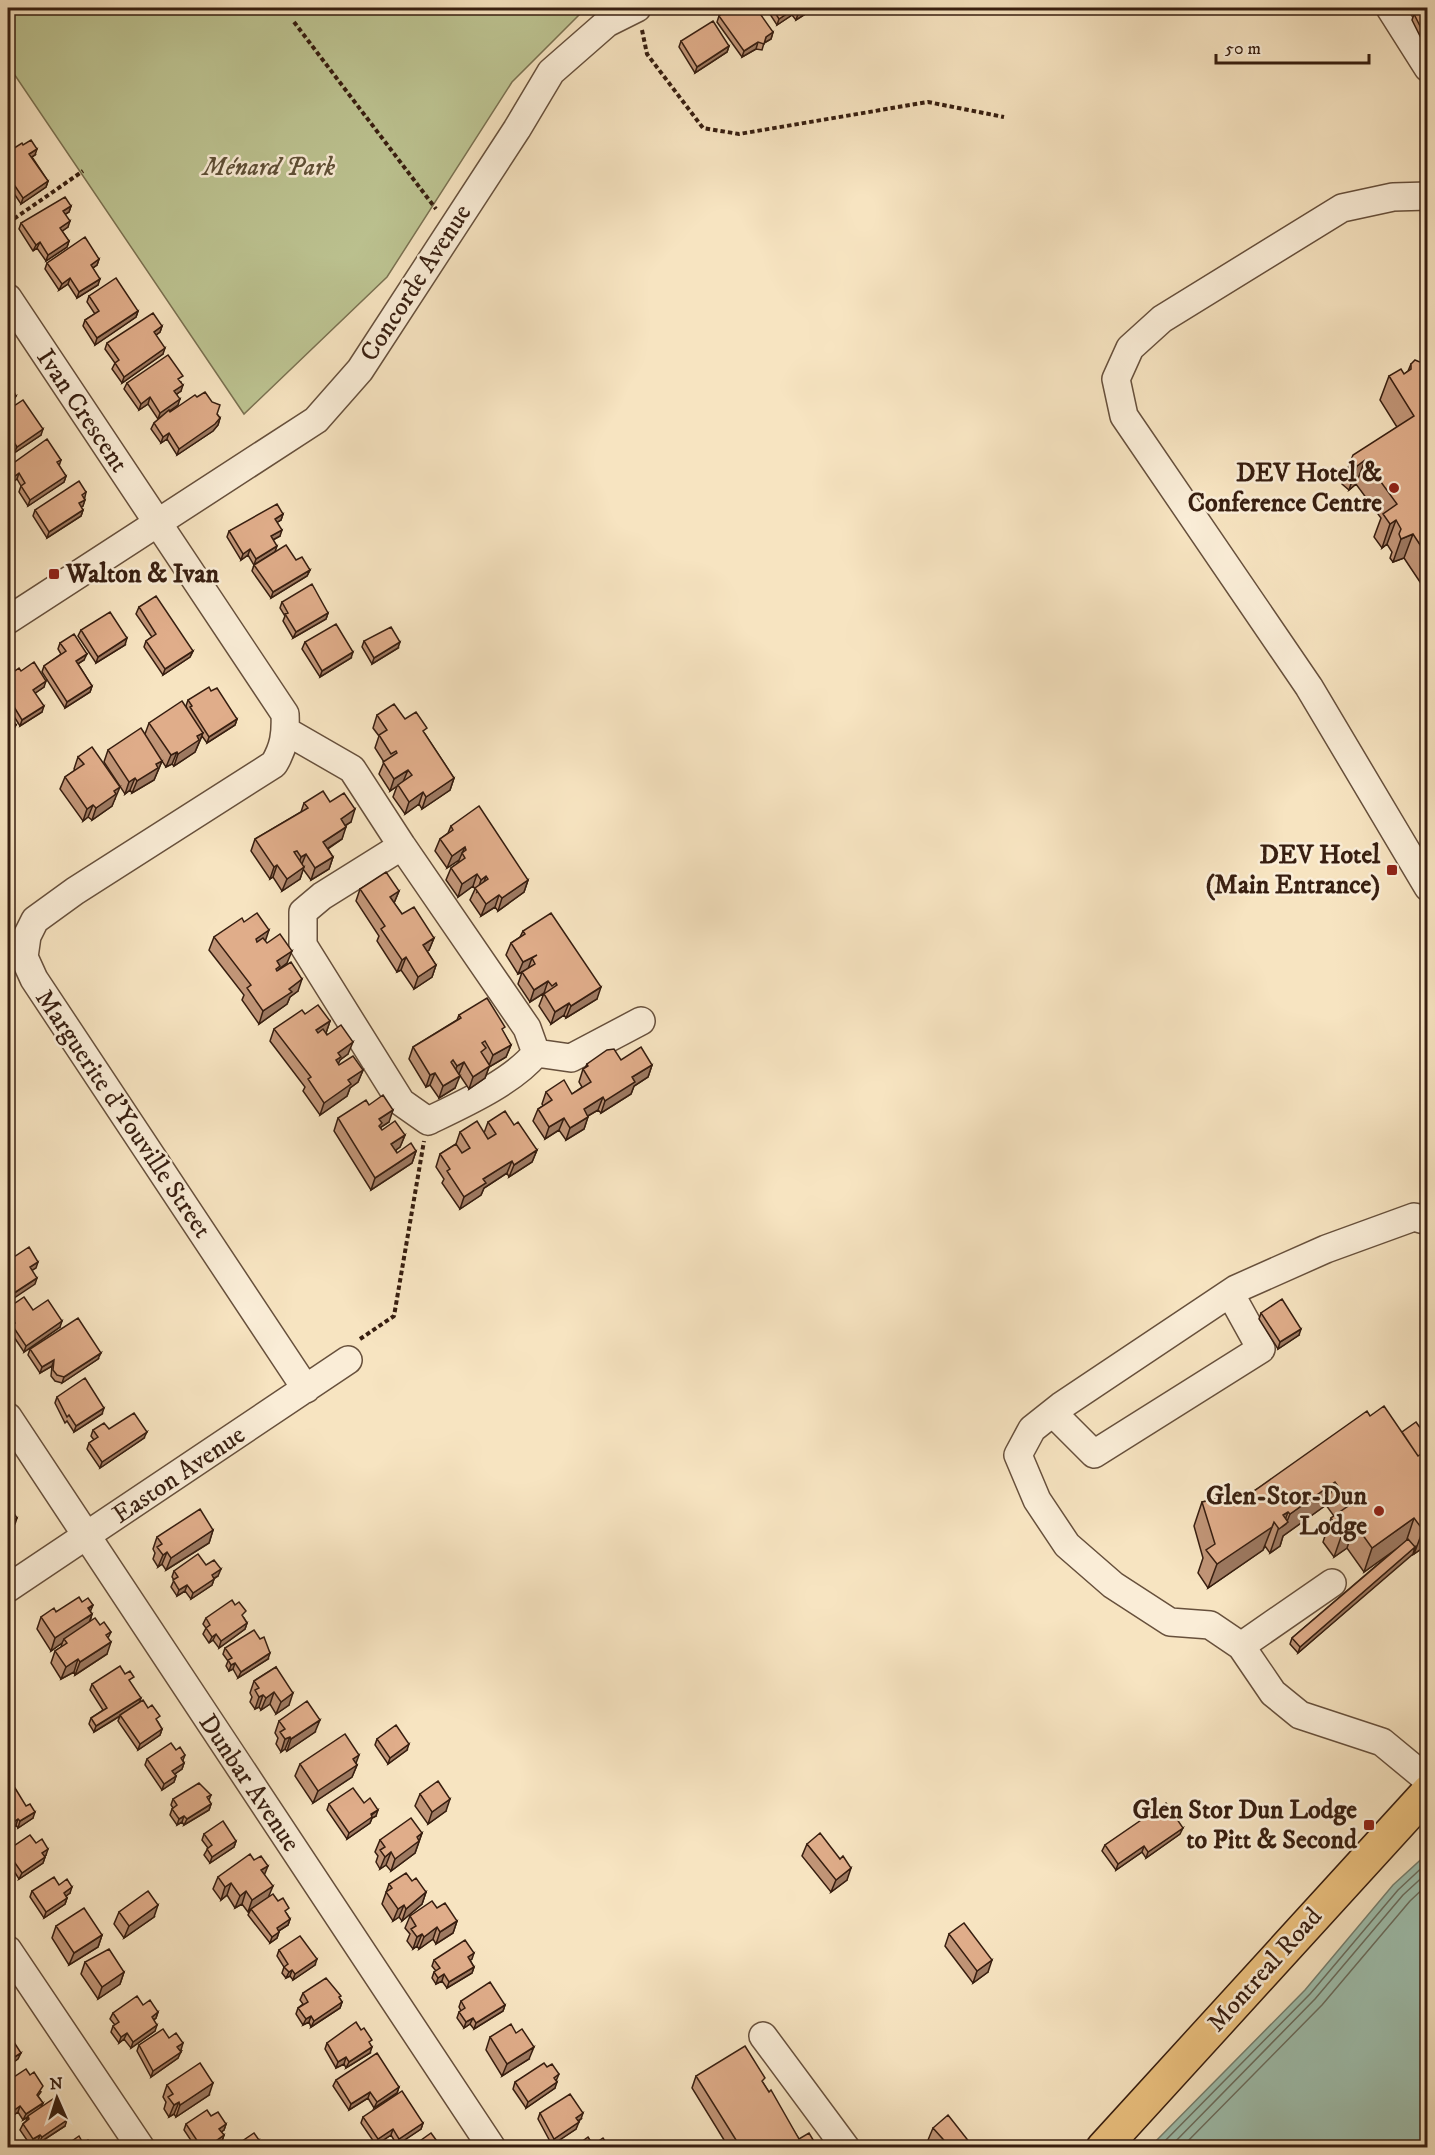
<svg xmlns="http://www.w3.org/2000/svg" width="1435" height="2155" font-family="'IM FELL DW Pica',serif">
	<rect width="100%" height="100%" fill="#f7e4c1"/>
	<filter id="stains"><feTurbulence type="fractalNoise" baseFrequency=".00333" numOctaves="4"/><feColorMatrix values="0 0 0 0 .2 0 0 0 0 .09 0 0 0 0 .02 0 0 0 .5 -.17"/></filter>
	<radialGradient id="worn" r=".72"><stop offset=".6" stop-color="#630" stop-opacity="0"/><stop offset="1" stop-color="#630" stop-opacity=".3"/></radialGradient>
	<path fill="#bdc492" stroke="#7a7151" stroke-width="1.5" d="M8 8H586L512 82 387 277 244 414 8 65Z"/>
	<path fill="#9ebfae" stroke="#757f6f" stroke-width="1.5" d="M1427 1854V2147H1150L1305 1990 1393 1885Z"/>
	<g fill="none" stroke-linecap="round" stroke-linejoin="round">
		<path stroke="#6a6e5f" stroke-width="1.5" d="M1158 2148 1310 1994 1398 1890 1428 1862
			M1169 2148 1315 1999 1403 1895 1428 1872
			M1181 2148 1322 2005 1410 1901 1428 1884"/>
		<g stroke="#67503c" stroke-width="30">
			<path id="minor" d="M1390 8 1428 68
				M1428 196 1393 197 1342 208 1162 319 1130 348 1116 379 1124 416 1309 687 1428 887
				M8 298 285 714C286 734 284 747 274 764L75 891 35 920 27 936 24 957 34 979 306 1389
				M8 620 316 420 360 370 517 129 551 72 607 23 637 8
				M286 731 352 769 402 846 527 1028 536 1053C513 1082 461 1105 428 1121L401 1102 303 945V912L322 896 402 846
				M536 1053 571 1058 641 1021
				M1053 1413 1094 1454 1261 1349 1230 1293
				M8 1417 492 2148
				M1332 1583 1241 1646 1210 1625 1170 1622 1113 1585 1067 1545 1037 1500 1018 1455 1032 1429 1061 1406 1236 1289 1326 1249 1414 1217 1428 1221
				M8 1588 348 1360
				M1241 1646 1273 1693 1300 1715 1382 1742 1428 1780
				M8 1950 141 2148
				M763 2036 846 2148"/>
		</g>
		<g stroke="#371e10" stroke-width="36">
			<path id="major" d="M1103 2148 1428 1792"/>
		</g>
		<path stroke="#371e10" stroke-width="4" stroke-dasharray="4.5 3" stroke-linecap="butt" d="M294 22 436 209
			M642 30 647 54 703 128 739 134 928 102 1004 117
			M8 223 83 171
			M360 1339 394 1316 424 1141"/>
		<use href="#minor" stroke="#faedd7" stroke-width="27"/>
		<use href="#major" stroke="#ecc280" stroke-width="33"/>
	</g>
	<path fill="#c19577" stroke="#371e10" stroke-width="1.5" d="M766 8H809L807 13 796 20 792 15 777 25Z
		M1428 8V36L1424 38H1421L1412 20 1414 14Z
		M741 13 773 32 771 39 764 43 762 50 756 49 742 57 717 22 719 16Z
		M681 41 729 46 727 52 695 73 679 47Z
		M8 152 35 155 32 157 48 181 46 187 21 204 11 189Z
		M71 206 69 212 65 214 68 227 62 231 69 241 67 247 46 261 37 248 33 251 19 229 21 223Z
		M99 259 97 265 93 268 98 285 77 298 68 284 59 290 45 269 47 263Z
		M89 296 138 311 136 317 95 345 83 326 85 320 95 314 87 302Z
		M162 326 160 332 156 335 163 354 122 383 112 369 115 363 105 349 107 343Z
		M1411 364 1428 371V594L1404 558 1393 562 1390 558 1392 552 1387 544 1382 548 1374 537 1381 518 1356 484 1349 490 1342 484 1351 460 1397 427 1380 400 1389 376 1404 374 1408 371Z
		M181 382V391L177 394 178 405 170 411V412L197 397 217 414 220 418 218 425 213 431 177 455 167 439 161 443 151 429 154 423 163 416 158 419 148 404 139 410 124 389 127 383Z
		M8 410 41 435 14 453 8 443Z
		M61 460 59 466 66 476 64 482 28 506 19 492 21 486 17 479 8 485V467Z
		M86 492 83 506 81 507 83 510 81 516 47 538 33 516 35 510Z
		M283 514 281 520 277 522 280 536 273 540 275 552 296 560 310 570 307 576 271 598 252 571 254 565 248 555 241 560 227 537 229 531Z
		M282 602 328 613 326 619 293 638 283 621 285 616 280 608Z
		M139 607 193 651 190 657 163 675 144 647 146 641 152 637 136 614Z
		M81 630 125 645 96 663 78 636Z
		M364 641 398 648 372 664 362 647Z
		M305 642 351 658 320 677 302 649Z
		M60 643 84 660 78 664 92 686 90 692 65 708 42 672 44 666 61 654 58 649Z
		M21 671 44 687 35 693 42 712 20 726 8 707V676Z
		M211 691 237 719 235 725 207 743 202 736 195 752 174 766 172 764 166 767 162 761 154 780 132 793 130 790 125 794 104 762 108 750 145 734 149 723 188 711 186 706 188 700Z
		M377 715 405 719 425 734 454 778 450 790 422 809 419 804 405 814 393 797 397 786 390 791 379 774 384 762 375 748 379 736 373 728Z
		M78 757 115 799 114 800 112 806 92 820 88 817 83 821 60 789 65 777 75 770 74 769Z
		M330 802 351 822 345 826 342 839 328 849 333 857 329 869 311 880 303 869 300 879 282 891 273 877 270 879 251 851 255 839 301 812 304 803Z
		M451 826 528 880 524 892 498 911 495 907 481 916 470 900 475 889 473 886 458 897 446 880 451 868 458 863 459 860 447 868 435 851 440 839 448 833Z
		M360 889 399 891 394 903 402 914 434 938 429 950 427 951 436 965 432 977 414 989 401 970 397 972 377 941 379 936 356 901Z
		M244 922 287 963 279 969 278 971 298 991 290 997 287 1004 259 1024 242 1000 244 995 209 950 214 937Z
		M523 931 597 999 566 1018 564 1015 551 1024 539 1006 544 993 530 1002 518 984 522 972 525 971 518 974 506 955 511 943 520 937Z
		M305 1014 330 1021 326 1033 348 1054 340 1060 338 1063 339 1065 363 1070 358 1082 350 1088 347 1096 320 1115 303 1091 305 1087 270 1041 274 1029Z
		M459 1015 503 1032 511 1045 506 1057 489 1067 485 1078 469 1089 459 1074 455 1088 439 1098 430 1085 426 1087 409 1059 413 1047 457 1020Z
		M621 1060 652 1065 648 1077 634 1086 631 1094 601 1113 598 1110 588 1116 584 1129 566 1140 559 1130 545 1139 533 1121 538 1109 543 1106 542 1104 546 1092 572 1094 582 1087 579 1082 583 1069 585 1068 587 1064Z
		M369 1105 389 1122 380 1128 382 1130 405 1135 400 1147 396 1150 397 1153 416 1151 412 1163 371 1190 334 1131 338 1118Z
		M488 1122 514 1125 537 1150 532 1162 509 1177 507 1173 484 1188 481 1195 460 1209 442 1183 444 1179 436 1167 440 1154 456 1144 460 1132 484 1133Z
		M33 1310 60 1327 24 1352 10 1331 11 1327 8 1321V1312Z
		M1261 1313 1299 1335 1278 1349 1259 1319Z
		M30 1349 98 1359 62 1383 55 1381 51 1376 52 1366 40 1373 28 1355Z
		M57 1397 102 1414 74 1432 67 1421 65 1423 55 1403Z
		M1370 1416 1402 1432 1428 1544 1414 1554 1413 1553 1298 1653 1290 1644 1292 1638 1399 1546 1364 1572 1347 1548 1334 1557 1323 1542 1331 1518 1334 1516 1326 1505 1283 1536 1280 1546 1270 1553 1265 1546 1263 1550 1208 1588 1198 1573 1203 1558 1194 1526 1202 1502 1254 1491Z
		M109 1429 144 1438 100 1468 87 1449 89 1443 94 1440 91 1436 93 1430Z
		M213 1530 209 1543 166 1570 162 1564 158 1567 153 1559 155 1553 153 1549 157 1537Z
		M206 1565 218 1576 214 1579 212 1585 191 1599 185 1591 177 1596 171 1587 174 1580 172 1577 174 1571Z
		M82 1602 93 1605 90 1611 92 1614 90 1622 100 1625 111 1632 108 1638 107 1654 75 1675 74 1672 61 1679 51 1663 55 1651 61 1647 62 1643 51 1651 37 1629 41 1617Z
		M206 1618H244L247 1623 245 1629 219 1648 213 1640 209 1643 203 1634 206 1628 203 1624Z
		M225 1648 268 1659 238 1678 233 1669 229 1671 226 1666 228 1661 223 1654Z
		M276 1667 289 1705 276 1714 270 1704 261 1710 259 1707 255 1709 250 1702 252 1697 250 1693 254 1681Z
		M92 1684H131L139 1703 158 1722 162 1729 160 1735 138 1750 118 1721 120 1716 94 1732 89 1724 91 1718 103 1710 90 1690Z
		M279 1721 315 1732 287 1751 285 1749 281 1752 276 1744 278 1738 275 1733Z
		M377 1739 407 1750 388 1764 375 1745Z
		M176 1750 185 1755 183 1760 184 1763 182 1769 175 1774 176 1776 174 1782 162 1790 145 1765 147 1759Z
		M356 1763 357 1765 352 1777 313 1803 295 1776 300 1764Z
		M8 1793 33 1818 18 1828 16 1825 8 1830Z
		M420 1794 446 1811 428 1824 415 1806Z
		M211 1795 209 1800 211 1804 209 1810 184 1825 182 1822 177 1825 170 1815 172 1809 173 1808 171 1805 173 1799Z
		M364 1803 376 1816 372 1818 370 1823 347 1839 327 1810 329 1804Z
		M422 1833 415 1853 391 1871 386 1865 380 1869 376 1862 378 1856 375 1852 380 1840Z
		M204 1834 236 1841 234 1847 210 1863 204 1855 208 1848 202 1840Z
		M1180 1834 1146 1858 1142 1852 1116 1870 1102 1851 1105 1845Z
		M36 1843 46 1855 44 1856 45 1857 43 1863 19 1879 8 1862V1850Z
		M807 1844 840 1859 847 1880 831 1892 802 1856Z
		M264 1875 268 1897 287 1914 290 1919 288 1925 279 1931 277 1938 270 1943 248 1915 250 1911 248 1912 242 1904 235 1908 227 1895 221 1900 213 1889 218 1877Z
		M412 1881 426 1892 422 1904 402 1921 399 1917 393 1921 382 1904 389 1884Z
		M59 1885 70 1893 66 1896 67 1898 65 1904 44 1918 30 1897 32 1891Z
		M437 1908 457 1921 453 1933 436 1944 433 1939 419 1949 417 1946 413 1949 407 1941 410 1934 405 1928 410 1916Z
		M119 1912 154 1917 124 1938 114 1924Z
		M56 1926 102 1935 98 1947 69 1965 52 1938Z
		M949 1934 988 1972 973 1983 945 1946Z
		M279 1950 315 1965 293 1980 290 1976 286 1978 282 1973 284 1967 277 1956Z
		M472 1959 470 1960 474 1967 472 1973 447 1988 442 1981 436 1984 432 1978 434 1972 436 1971 432 1966 434 1960Z
		M85 1962 124 1972 120 1984 98 1999 81 1974Z
		M303 1993 340 1999 342 2002 340 2008 311 2027 309 2022 303 2025 296 2014 298 2008 303 2004 300 2000Z
		M461 2001 505 2005 503 2011 474 2029 470 2024 464 2028 457 2018 459 2012 461 2011 459 2007Z
		M143 2005 158 2012 156 2018 154 2020 155 2031 131 2048 124 2039 119 2043 111 2032 113 2026 115 2025 110 2019 113 2013Z
		M490 2037 529 2059 502 2076 486 2050Z
		M169 2038 181 2050H180L178 2058 151 2077 137 2051 139 2045Z
		M327 2043 370 2053 346 2068 344 2064 336 2068 325 2049Z
		M547 2067 559 2074 556 2081 555 2088 526 2108 513 2089 515 2082Z
		M696 2076 763 2083 799 2139 818 2148H729L692 2088Z
		M336 2080 399 2087 397 2093 374 2108 368 2098 349 2110 333 2086Z
		M8 2081 41 2092 38 2096 43 2103 41 2108 65 2111 64 2116 65 2126 39 2143 38 2141 31 2146 20 2130 23 2124 26 2121 28 2117 23 2120 18 2112 11 2117 8 2111Z
		M167 2085 209 2095 176 2117 174 2114 169 2117 164 2109 166 2102 163 2097Z
		M540 2113 581 2119 578 2121 576 2129 552 2145 538 2119Z
		M211 2116 226 2124 224 2130 221 2132 224 2135 222 2141 213 2148H196L184 2130 186 2124Z
		M363 2117 423 2123 421 2129 397 2145 391 2135 376 2145 361 2123Z
		M933 2128 974 2148H935L928 2140Z"/>
	<path fill="#9d7961" stroke="#371e10" stroke-width="1.5" d="M808 8H809L807 13 796 20 798 14Z
		M794 9 792 15 777 25 779 19Z
		M773 32 771 39 764 43 766 37Z
		M758 42 756 49 742 57 744 51Z
		M729 46 727 52 695 73 697 67Z
		M37 149 35 155 27 160 29 154Z
		M48 181 46 187 21 204 23 198Z
		M13 183 11 189 8 191V186Z
		M71 206 69 212 61 217 63 211Z
		M70 221 68 227 58 234 60 228Z
		M69 241 67 247 46 261 48 255Z
		M40 242 37 248 33 251 36 245Z
		M99 259 97 265 88 271 91 265Z
		M70 278 68 284 59 290 62 284Z
		M100 279 98 285 77 298 79 292Z
		M138 311 136 317 95 345 97 338Z
		M162 326 160 332 152 338 154 332Z
		M165 348 163 354 122 383 124 377Z
		M183 385 181 391 172 397 174 391Z
		M16 396 13 402 8 406V401Z
		M150 397 148 404 139 410 141 404Z
		M180 399 178 405 158 419 160 413Z
		M220 418 218 425 213 431 177 455 179 449Z
		M43 429 41 435 14 453 17 447Z
		M169 433 167 439 161 443 163 437Z
		M1365 460 1356 484 1349 490 1357 466Z
		M19 473 17 479 8 485 11 479Z
		M66 476 64 482 28 506 30 500Z
		M85 500 83 506 76 509 79 503Z
		M83 510 81 516 47 538 49 532Z
		M283 514 281 520 273 525 275 519Z
		M1396 520 1387 544 1382 548 1390 524Z
		M282 530 280 536 269 542 271 536Z
		M1413 534 1404 558 1393 562 1401 539Z
		M277 546 275 552 254 565 256 559Z
		M250 549 248 555 241 560 243 554Z
		M310 570 307 576 271 598 273 592Z
		M328 613 326 619 293 638 296 632Z
		M127 638 125 645 96 663 98 657Z
		M400 642 398 648 372 664 374 658Z
		M193 651 190 657 163 675 165 669Z
		M353 652 351 658 320 677 322 671Z
		M87 654 84 660 73 667 76 661Z
		M46 681 44 687 31 696 33 690Z
		M92 686 90 692 65 708 67 702Z
		M44 706 42 712 20 726 22 720Z
		M237 719 235 725 207 743 209 737Z
		M16 725 13 731 8 735V730Z
		M203 733 195 752 174 766 178 754 197 736Z
		M177 752 172 764 166 767 171 755Z
		M162 761 154 780 132 793 137 781 156 764Z
		M408 770 403 782 390 791 394 779Z
		M135 778 130 790 125 794 129 782Z
		M454 778 450 790 422 809 426 797Z
		M120 787 112 806 92 820 96 808 114 791Z
		M423 792 419 804 405 814 409 802Z
		M93 805 88 817 83 821 87 809Z
		M355 809 351 822 336 831 341 819Z
		M346 827 342 839 319 854 323 842Z
		M465 847 459 860 447 868 452 856Z
		M306 854 301 866 297 869 301 857Z
		M333 857 329 869 311 880 315 868Z
		M277 865 273 877 270 879 274 867Z
		M304 867 300 879 282 891 287 879Z
		M477 874 473 886 458 897 462 884Z
		M486 876 482 889 477 892 481 880Z
		M528 880 524 892 498 911 502 898Z
		M399 891 394 903 390 897Z
		M499 895 495 907 481 916 486 904Z
		M269 930 265 942 251 951 256 939Z
		M434 938 429 950 419 957 423 945Z
		M292 951 287 963 279 969 276 978 271 981 277 961Z
		M537 955 532 958 528 969 518 974 523 962Z
		M406 957 401 970 397 972 402 960Z
		M436 965 432 977 414 989 418 977Z
		M302 979 298 991 290 997 287 1004 259 1024 263 1011 289 989Z
		M548 981 544 993 530 1002 534 990Z
		M601 987 597 999 566 1018 571 1006Z
		M569 1003 564 1015 551 1024 555 1012Z
		M330 1021 326 1033 311 1043 316 1030Z
		M353 1042 348 1054 340 1060 336 1069 332 1072 338 1053Z
		M511 1045 506 1057 489 1067 485 1078 469 1089 473 1077 489 1066 493 1055Z
		M464 1062 459 1074 452 1078 457 1066Z
		M652 1065 648 1077 634 1086 631 1094 601 1113 605 1101 632 1077Z
		M363 1070 358 1082 350 1088 347 1096 320 1115 324 1103 348 1080Z
		M435 1073 430 1085 426 1087 430 1075Z
		M460 1076 455 1088 439 1098 443 1086Z
		M603 1097 598 1110 579 1121 584 1109Z
		M393 1110 389 1122 381 1127 378 1135 379 1119Z
		M588 1117 584 1129 566 1140 570 1128Z
		M564 1118 559 1130 545 1139 549 1127Z
		M405 1135 400 1147 387 1156 391 1144Z
		M537 1150 532 1162 509 1177 514 1165Z
		M416 1151 412 1163 371 1190 375 1178Z
		M512 1161 507 1173 484 1188 481 1195 460 1209 464 1197 483 1179Z
		M38 1262 36 1268 28 1273 30 1267Z
		M37 1278 35 1284 8 1302V1297Z
		M62 1321 60 1327 24 1352 26 1346Z
		M1301 1329 1299 1335 1278 1349 1280 1342Z
		M101 1353 98 1359 62 1383 64 1377Z
		M54 1360 52 1366 40 1373 42 1367Z
		M104 1408 102 1414 74 1432 76 1426Z
		M147 1432 144 1438 100 1468 102 1462Z
		M1335 1482 1326 1505 1283 1536 1280 1546 1270 1553 1283 1515 1288 1512 1283 1526 1286 1524 1290 1514Z
		M17 1518 15 1524 8 1528V1524Z
		M1414 1518 1406 1542 1364 1572 1372 1548Z
		M1274 1522 1263 1550 1208 1588 1217 1564Z
		M1355 1524 1347 1548 1334 1557 1342 1534Z
		M1428 1527V1544L1414 1554 1423 1530Z
		M213 1530 209 1543 166 1570 171 1558Z
		M1415 1547 1413 1554 1298 1653 1300 1647Z
		M167 1552 162 1564 158 1567 163 1555Z
		M221 1569 218 1576 209 1581 212 1575Z
		M214 1579 212 1585 191 1599 193 1593Z
		M187 1585 185 1591 177 1596 179 1590Z
		M93 1605 88 1617 92 1614 88 1626 64 1639 62 1643 51 1651 55 1638Z
		M247 1623 245 1629 219 1648 221 1641Z
		M216 1634 213 1640 209 1643 212 1637Z
		M111 1642 107 1654 75 1675 80 1662Z
		M270 1653 268 1659 238 1678 241 1672Z
		M78 1659 74 1672 61 1679 66 1667Z
		M235 1663 233 1669 229 1671 231 1665Z
		M274 1692 270 1704 261 1710 266 1698Z
		M293 1693 289 1705 276 1714 281 1702Z
		M263 1695 259 1707 255 1709 259 1697Z
		M141 1698 139 1704 94 1732 96 1726Z
		M320 1720 315 1732 287 1751 291 1739Z
		M162 1729 160 1735 138 1750 140 1744Z
		M290 1737 285 1749 281 1752 285 1739Z
		M409 1744 407 1750 388 1764 390 1758Z
		M359 1755 355 1766 357 1765 352 1777 313 1803 318 1791 353 1759Z
		M184 1763 182 1769 170 1777 172 1771Z
		M176 1776 174 1782 162 1790 164 1784Z
		M450 1799 446 1811 428 1824 432 1812Z
		M211 1804 209 1810 184 1825 187 1819Z
		M378 1810 376 1816 372 1818 370 1823 347 1839 349 1833Z
		M35 1812 33 1818 18 1828 20 1821Z
		M184 1816 182 1822 177 1825 179 1819Z
		M18 1819 16 1825 8 1830V1826Z
		M1183 1828 1180 1834 1146 1858 1148 1852Z
		M422 1833 415 1853 391 1871 395 1859 417 1837Z
		M236 1841 234 1847 210 1863 212 1857Z
		M1144 1846 1142 1852 1116 1870 1118 1864Z
		M48 1849 46 1855 40 1859 42 1853Z
		M391 1852 386 1865 380 1869 385 1857Z
		M45 1857 43 1863 19 1879 22 1873Z
		M268 1866 263 1878 261 1870Z
		M851 1868 847 1880 831 1892 836 1880Z
		M231 1883 227 1895 221 1900 225 1887Z
		M273 1886 268 1898 251 1909 248 1912 252 1900Z
		M72 1887 70 1893 62 1899 64 1893Z
		M246 1891 242 1904 235 1908 240 1896Z
		M426 1892 422 1904 402 1921 406 1909Z
		M67 1898 65 1904 44 1918 46 1912Z
		M158 1905 154 1917 124 1938 129 1926Z
		M404 1905 399 1917 393 1921 398 1909Z
		M290 1919 288 1925 274 1934 277 1928Z
		M457 1921 453 1933 436 1944 440 1932Z
		M437 1927 433 1939 419 1949 424 1937Z
		M279 1932 277 1938 270 1943 272 1937Z
		M422 1934 417 1946 413 1949 417 1937Z
		M102 1935 98 1947 69 1965 74 1953Z
		M474 1953 472 1959 466 1963 468 1957Z
		M317 1959 315 1965 293 1980 295 1974Z
		M992 1960 988 1972 973 1983 977 1971Z
		M474 1967 472 1973 447 1988 449 1982Z
		M292 1970 290 1976 286 1978 289 1972Z
		M124 1972 120 1984 98 1999 102 1987Z
		M444 1974 442 1981 436 1984 438 1978Z
		M342 2002 340 2008 311 2027 314 2021Z
		M505 2005 503 2011 474 2029 476 2023Z
		M158 2012 156 2018 149 2023 152 2017Z
		M311 2016 309 2022 303 2025 306 2019Z
		M473 2018 470 2024 464 2028 466 2022Z
		M157 2025 155 2031 131 2048 133 2042Z
		M127 2033 124 2039 119 2043 121 2037Z
		M183 2043 181 2050 175 2053 177 2047Z
		M372 2047 370 2053 346 2068 349 2062Z
		M534 2047 529 2059 502 2076 507 2064Z
		M181 2052 178 2058 151 2077 153 2071Z
		M21 2053 18 2059 8 2066V2061Z
		M346 2057 344 2064 336 2068 338 2062Z
		M557 2082 555 2088 526 2108 528 2102Z
		M213 2083 209 2095 176 2117 180 2105Z
		M399 2087 397 2093 374 2108 377 2102Z
		M370 2092 368 2098 349 2110 351 2104Z
		M179 2102 174 2114 169 2117 174 2105Z
		M43 2103 40 2109 23 2120 26 2114Z
		M20 2106 18 2112 11 2117 13 2111Z
		M583 2113 581 2119 573 2124 576 2118Z
		M67 2120 65 2126 39 2143 42 2137Z
		M579 2122 576 2129 552 2145 554 2139Z
		M423 2123 421 2129 397 2145 399 2139Z
		M226 2124 224 2130 217 2135 219 2129Z
		M393 2129 391 2135 376 2145 378 2139Z
		M40 2135 38 2141 31 2146 33 2139Z
		M224 2135 222 2141 213 2148H206Z
		M259 2140 257 2146 255 2148H251L252 2145Z"/>
	<path fill="#e0ad8a" stroke="#371e10" stroke-width="1.5" d="M731 8H737L741 13 753 8H756L773 32 766 37 764 44 758 42 744 51 719 16Z
		M772 8H808L798 14 794 9 779 19Z
		M1422 8H1428V32H1423L1414 14Z
		M713 21 729 46 697 67 681 41Z
		M31 140 37 149 29 154 48 181 23 198 13 183 8 186V152L22 143 23 145Z
		M65 197 71 206 63 211 70 221 60 228 69 241 48 255 40 242 36 245 21 223Z
		M85 237 99 259 91 265 100 279 79 292 70 278 62 284 47 263Z
		M116 278 138 311 97 338 85 320 99 311 89 296Z
		M153 313 162 326 154 332 165 348 124 377 115 363 119 360 107 343Z
		M168 355 183 376 178 379 183 385 174 391 180 399 160 413 150 397 141 404 127 383Z
		M1415 360 1420 362 1427 371H1428V557L1413 534 1401 539 1399 534 1401 529 1396 520 1390 524 1383 514 1397 504 1365 460 1357 466 1351 460 1353 455 1414 416 1389 376 1401 369 1404 374 1411 369V364Z
		M8 381 16 396 8 401Z
		M205 392 212 402 220 405 217 414 220 418 215 424 179 449 169 433 163 437 154 423 169 410 170 412 195 395 197 397Z
		M23 400 43 429 17 447 8 433V410Z
		M47 439 61 460 57 462 66 476 30 500 21 486 25 483 19 473 11 479 8 474V467Z
		M79 481 86 492 82 495 85 500 79 503 83 510 49 532 35 510Z
		M277 504 283 514 275 519 282 530 271 536 277 546 256 559 250 549 243 554 229 531Z
		M286 545 296 560 302 557 310 570 273 592 254 565Z
		M312 584 328 613 296 632 285 614 288 613 282 602Z
		M156 596 193 651 165 669 146 641 156 634 139 607Z
		M110 612 127 638 98 657 81 630Z
		M336 624 353 652 322 671 305 642Z
		M391 627 400 642 374 658 364 641Z
		M74 634 87 654 76 661 92 686 67 702 44 666 66 651 60 643Z
		M34 662 46 681 33 690 44 706 22 720 8 697V676L19 668 21 671Z
		M209 687 211 691 217 688 237 719 209 737 190 707 192 706 188 700Z
		M182 701 203 733 197 736 199 740 178 754 177 752 171 755 149 723Z
		M394 704 405 719 416 712 427 728 423 731 454 778 426 797 423 792 409 802 398 785 412 775 408 770 394 779 383 762 397 753 396 751 391 754 379 735 387 730 377 715Z
		M8 712 16 725 8 730Z
		M141 728 162 761 156 764 158 768 137 781 135 778 129 782 108 750Z
		M92 747 120 787 114 791 116 794 96 808 93 805 87 809 65 777 84 764 78 757Z
		M323 791 330 802 344 793 355 809 341 819 346 827 323 842 333 857 315 868 306 854 301 857 297 851 294 852 304 867 287 879 277 865 274 867 255 839 308 808 304 803Z
		M479 806 528 880 502 898 499 895 486 904 475 888 488 879 486 876 481 880 477 874 462 884 451 868 465 858 462 853 466 850 465 847 452 856 440 839 453 830 451 826Z
		M386 872 399 891 390 897 402 914 414 907 434 938 423 945 436 965 418 977 406 957 402 960 381 929 385 926 360 889Z
		M257 913 269 930 256 939 257 942 263 938 267 943 280 934 292 951 277 961 280 966 276 969 277 971 291 962 302 979 289 989 292 992 263 1011 247 988 251 985 214 937 242 918 244 922Z
		M551 913 601 987 571 1006 569 1003 555 1012 544 994 557 985 556 983 552 986 548 981 534 990 522 972 535 964 532 958 537 955 523 962 511 943 525 934 523 931Z
		M487 998 505 1027 502 1029 511 1045 493 1055 485 1041 482 1043 486 1048 481 1052 490 1066 473 1077 464 1062 457 1066 453 1060 451 1062 460 1076 443 1086 435 1073 430 1075 413 1047 461 1018 459 1015Z
		M318 1005 330 1021 316 1030 318 1033 323 1029 327 1035 341 1025 353 1042 338 1053 341 1057 336 1060 339 1065 353 1056 363 1070 348 1080 351 1084 324 1103 308 1079 311 1077 274 1029 302 1010 305 1014Z
		M641 1047 652 1065 632 1077 635 1082 605 1101 603 1097 584 1109 588 1117 570 1128 564 1118 549 1127 538 1109 552 1100 546 1092 564 1080 572 1094 591 1082 583 1069 588 1066 587 1064 607 1050 614 1049 621 1060Z
		M383 1095 393 1110 379 1119 382 1123 379 1126 382 1130 395 1121 405 1135 391 1144 397 1153 411 1143 416 1151 375 1178 338 1118 366 1100 369 1105Z
		M505 1111 514 1125 518 1122 537 1150 514 1165 512 1161 483 1179 486 1183 464 1197 447 1171 450 1169 440 1154 456 1144 462 1153 470 1148 460 1132 477 1121 488 1139 496 1134 488 1122Z
		M29 1247 38 1262 30 1267 37 1278 8 1297V1261Z
		M24 1297 33 1310 48 1300 62 1321 26 1346 12 1325 15 1323 8 1312V1308Z
		M1282 1299 1301 1329 1280 1342 1261 1313Z
		M78 1318 101 1353 64 1377 57 1375 53 1370 54 1360 42 1367 30 1349Z
		M85 1378 104 1408 76 1426 69 1415 67 1417 57 1397Z
		M1384 1406 1418 1456 1428 1449V1527L1423 1530 1414 1518 1372 1548 1355 1524 1342 1534 1331 1518 1351 1504 1335 1482 1290 1514 1288 1512 1283 1515 1288 1522 1279 1529 1274 1522 1272 1527 1217 1564 1206 1550 1215 1544 1202 1502 1254 1491 1367 1411 1370 1416Z
		M134 1413 147 1432 102 1462 89 1443 98 1437 93 1430 104 1423 109 1429Z
		M1416 1422 1428 1439V1449L1418 1456 1402 1432Z
		M8 1504 17 1518 8 1524Z
		M200 1509 213 1530 171 1558 167 1552 163 1555 157 1547 162 1544 157 1537Z
		M1408 1539 1415 1547 1300 1647 1292 1638Z
		M198 1554 206 1565 214 1560 221 1569 212 1575 214 1579 193 1593 187 1585 179 1590 173 1580 178 1577 174 1571Z
		M79 1597 82 1602 88 1598 93 1605 88 1608 92 1614 55 1638 41 1617 54 1608 56 1612Z
		M232 1600 235 1605 239 1602 246 1611 242 1615 247 1623 221 1641 216 1634 212 1637 206 1628 210 1625 206 1618Z
		M95 1618 100 1625 104 1622 111 1632 106 1635 111 1642 80 1662 78 1659 66 1667 55 1651 67 1643 64 1639Z
		M254 1630 260 1639 264 1637 270 1653 241 1672 235 1663 231 1665 228 1660 232 1658 225 1648Z
		M120 1666 125 1674 130 1671 134 1677 129 1680 141 1698 96 1726 91 1718 107 1708 92 1684Z
		M276 1667 293 1693 281 1702 274 1692 266 1698 263 1695 259 1697 255 1690 259 1688 254 1681Z
		M143 1700 148 1708 152 1705 160 1716 156 1719 162 1729 140 1744 120 1715Z
		M307 1701 320 1720 291 1739 290 1737 285 1739 280 1732 285 1729 279 1721Z
		M396 1725 409 1744 390 1758 377 1739Z
		M345 1734 359 1755 353 1759 357 1765 318 1791 300 1764Z
		M171 1743 176 1750 180 1747 185 1755 181 1758 184 1763 172 1771 176 1776 164 1784 147 1759Z
		M438 1781 450 1799 432 1812 420 1794Z
		M199 1783 211 1795 207 1797 211 1804 187 1819 184 1816 179 1819 172 1809 177 1805 173 1799Z
		M15 1788 26 1806 30 1804 35 1812 20 1821 18 1819 8 1826V1793Z
		M353 1788 364 1803 370 1798 378 1810 371 1814 372 1817 349 1833 329 1804Z
		M1166 1803 1183 1828 1148 1852 1144 1846 1118 1864 1105 1845Z
		M411 1818 422 1833 417 1837 419 1841 395 1859 391 1852 385 1857 380 1850 385 1847 380 1840Z
		M223 1821 236 1841 212 1857 207 1849 212 1845 204 1834Z
		M820 1833 840 1859 843 1856 851 1868 836 1880 807 1844Z
		M30 1835 36 1843 42 1839 48 1849 42 1853 45 1857 22 1873 8 1853V1850Z
		M250 1854 254 1860 261 1856 268 1866 261 1870 273 1886 252 1900 246 1891 240 1896 231 1883 225 1887 218 1877Z
		M406 1873 412 1881 416 1878 426 1892 406 1909 404 1905 398 1909 386 1892 392 1888 389 1884Z
		M54 1877 59 1885 67 1879 72 1887 64 1893 67 1898 46 1912 32 1891Z
		M148 1891 158 1905 129 1926 119 1912Z
		M273 1894 278 1901 283 1898 289 1908 285 1911 290 1919 277 1928 279 1932 272 1937 251 1909Z
		M432 1901 437 1908 445 1903 457 1921 440 1932 437 1927 424 1937 422 1934 417 1937 411 1929 416 1926 410 1916Z
		M84 1908 102 1935 74 1953 56 1926Z
		M964 1923 992 1960 977 1971 949 1934Z
		M300 1936 317 1959 295 1974 292 1970 289 1972 284 1967 288 1964 279 1950Z
		M465 1940 474 1953 468 1957 474 1967 449 1982 444 1974 438 1978 434 1972 440 1968 434 1960Z
		M109 1949 124 1972 102 1987 85 1962Z
		M326 1978 341 1996 339 1997 342 2002 314 2021 311 2016 306 2019 298 2008 308 2002 303 1993Z
		M490 1982 505 2005 476 2023 473 2018 466 2022 459 2012 465 2008 461 2001Z
		M137 1996 143 2005 150 2000 158 2012 152 2017 157 2025 133 2042 127 2033 121 2037 113 2026 119 2022 113 2013Z
		M356 2022 361 2030 364 2028 372 2040 369 2042 372 2047 349 2062 346 2057 338 2062 327 2043Z
		M511 2024 516 2033 522 2029 534 2047 507 2064 490 2037Z
		M163 2029 169 2038 176 2033 183 2043 177 2047 181 2052 153 2071 139 2045Z
		M8 2033 21 2053 8 2061Z
		M745 2046 765 2078 762 2081 769 2092 771 2090 799 2139 809 2133 818 2148H741L696 2076Z
		M377 2053 399 2087 377 2102 370 2092 351 2104 336 2080Z
		M200 2063 213 2083 180 2105 179 2102 174 2105 168 2097 173 2094 167 2085Z
		M544 2063 547 2067 552 2064 559 2074 554 2078 557 2082 528 2102 515 2082Z
		M26 2069 30 2075 34 2072 43 2086 37 2095 43 2103 26 2114 20 2106 13 2111 8 2102V2096L12 2093 8 2087V2081Z
		M402 2091 423 2123 399 2139 393 2129 378 2139 363 2117Z
		M570 2094 583 2113 576 2118 579 2122 554 2139 540 2113Z
		M53 2099 65 2111 62 2113 67 2120 42 2137 40 2135 33 2139 23 2124 29 2119 28 2116Z
		M207 2110 211 2116 218 2112 226 2124 219 2129 224 2135 206 2148H202L186 2124Z
		M948 2115 974 2148H951L933 2128Z
		M254 2133 259 2140 252 2145 254 2148H232Z
		M431 2133 442 2148H410Z
		M79 2136 83 2143 88 2140 93 2147 62 2148Z
		M588 2137 593 2145 603 2138 610 2148H573Z"/>
	<g fill="#8f2418" stroke="#faedd7" stroke-width="2">
		<circle cx="1394" cy="488" r="6"/>
		<rect x="48" y="568" width="12" height="12" rx="3"/>
		<rect x="1386" y="864" width="12" height="12" rx="3"/>
		<circle cx="1379" cy="1511" r="6"/>
		<rect x="1363" y="1819" width="12" height="12" rx="3"/>
	</g>
	<g text-anchor="middle" dominant-baseline="central" stroke-width="5" stroke-linejoin="round" paint-order="stroke">
		<g font-size="26" font-style="italic" fill="#5f5037" stroke="#faedd7">
			<text x="269" y="167">Ménard Park</text>
		</g>
		<g font-size="26" fill="#371e10" stroke="#faedd7">
			<text transform="translate(416 283) rotate(-57)">Concorde Avenue</text>
			<text transform="translate(82 411) rotate(56)">Ivan Crescent</text>
			<text transform="translate(123 1114) rotate(56)">Marguerite d'Youville Street</text>
			<text transform="translate(179 1475) rotate(-34)">Easton Avenue</text>
			<text transform="translate(249 1783) rotate(56)">Dunbar Avenue</text>
			<text transform="translate(1265 1970) rotate(-48)">Montreal Road</text>
		</g>
		<g font-size="26" font-weight="bold" fill="#371e10" stroke="#faedd7" text-anchor="end">
			<text x="1382" y="473">DEV Hotel &amp;<tspan x="1382" dy="30">Conference Centre</tspan></text>
			<text x="66" y="574" text-anchor="start">Walton &amp; Ivan</text>
			<text x="1380" y="855">DEV Hotel<tspan x="1380" dy="30">(Main Entrance)</tspan></text>
			<text x="1367" y="1496">Glen-Stor-Dun<tspan x="1367" dy="30">Lodge</tspan></text>
			<text x="1357" y="1810">Glen Stor Dun Lodge<tspan x="1357" dy="30">to Pitt &amp; Second</tspan></text>
		</g>
	</g>
	<rect width="1435" height="2155" fill="none" stroke="#f7e4c1" stroke-width="30"/>
	<rect x="9" y="9" width="1417" height="2137" fill="none" stroke="#371e10" stroke-width="3"/>
	<rect x="15" y="15" width="1405" height="2125" fill="none" stroke="#371e10" stroke-width="1.5"/>
	<g transform="translate(57 2098) rotate(357)" stroke="#faedd7" stroke-width="4.5" paint-order="stroke">
	<path d="M0-4.5L10 22L0 15L-10 22Z" fill="#371e10"/>
	<text y="-9" font-size="16" font-weight="bold" text-anchor="middle" fill="#371e10">N</text>
	</g>
	<path d="M1216 54v9h153v-9" fill="none" stroke="#371e10" stroke-width="3"/>
	<text x="1225" y="54" font-size="18" fill="#371e10" stroke="#faedd7" stroke-width="4.5" paint-order="stroke">50 m</text>
	<rect width="100%" height="100%" filter="url(#stains)"/>
	<rect width="100%" height="100%" fill="url(#worn)"/>
</svg>
